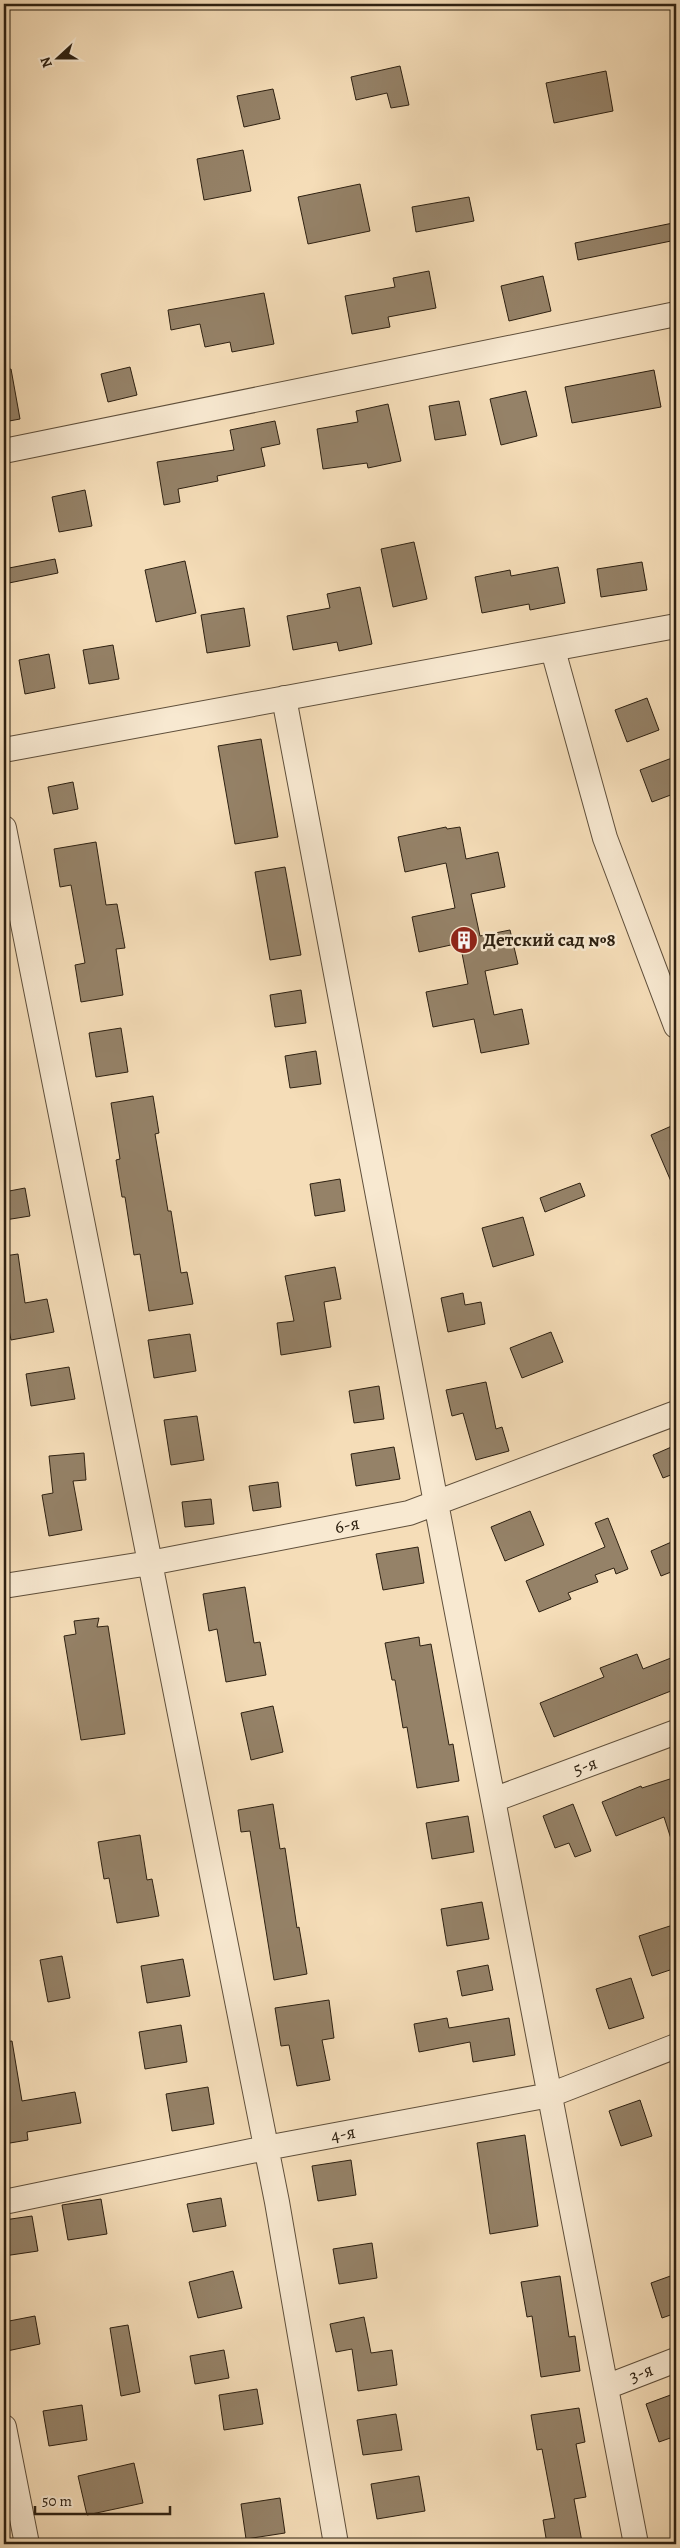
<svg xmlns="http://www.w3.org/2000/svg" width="680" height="2548" font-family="Alegreya,serif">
	<rect width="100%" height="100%" fill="#f5ddb8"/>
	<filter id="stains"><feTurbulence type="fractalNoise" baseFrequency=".004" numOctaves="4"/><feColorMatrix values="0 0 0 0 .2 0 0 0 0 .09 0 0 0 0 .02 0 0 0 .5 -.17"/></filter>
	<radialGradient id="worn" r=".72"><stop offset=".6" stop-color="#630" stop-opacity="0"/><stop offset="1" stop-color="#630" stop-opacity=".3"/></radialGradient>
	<path fill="#958268" stroke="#2d2011" d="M400 66 409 105 391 108 387 93 356 100 351 77Z
		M606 71 613 111 554 123 546 83Z
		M273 89 280 119 244 127 237 96Z
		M243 150 251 191 204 200 197 159Z
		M360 184 370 231 308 244 298 197Z
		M469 197 474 221 416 232 412 207Z
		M673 223 676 240 578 260 575 243Z
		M429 271 436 308 388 317 390 327 352 334 345 296 395 287 393 278Z
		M543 276 551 311 509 321 501 286Z
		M264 293 274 344 232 352 230 342 205 347 200 324 171 330 168 310Z
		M130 367 137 395 108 402 101 374Z
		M11 369 20 419 4 422V370Z
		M654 370 661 407 572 423 565 387Z
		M526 391 537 436 501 445 490 399Z
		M459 401 466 435 435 440 429 406Z
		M388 404 401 461 368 468 367 463 323 469 317 429 358 422 356 411Z
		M275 421 280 444 261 448 265 466 217 476 218 481 178 489 180 502 164 505 157 462 234 450 230 430Z
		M85 490 92 526 59 532 52 497Z
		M414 542 427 599 393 607 381 549Z
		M55 559 58 573 4 584V569Z
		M185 561 196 613 156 622 145 570Z
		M642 562 647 590 601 597 597 569Z
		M558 567 565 603 530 610 529 604 482 613 475 577 510 570 511 576Z
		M360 587 372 644 339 651 337 642 293 650 287 616 330 608 327 594Z
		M244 608 250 646 207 653 201 615Z
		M113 645 119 679 89 684 83 650Z
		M49 654 55 688 25 694 19 660Z
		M647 698 659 730 627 742 615 710Z
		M261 739 278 837 235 844 218 746Z
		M672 758 676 770V793L652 802 640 770Z
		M73 782 78 809 53 814 48 787Z
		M446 827 447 829 460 827 466 859 498 852 505 887 471 894 480 936 510 930 518 964 485 971 494 1015 522 1009 529 1044 481 1053 474 1019 433 1027 426 992 468 984 460 943 419 952 412 917 455 908 446 863 405 872 398 837Z
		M96 842 106 905 117 904 125 948 116 949 123 995 81 1002 75 965 85 963 71 885 60 887 54 849Z
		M285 867 301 955 270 960 255 872Z
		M301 990 306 1023 275 1027 270 995Z
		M121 1028 128 1072 96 1077 89 1033Z
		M316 1051 321 1084 290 1088 285 1056Z
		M153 1096 159 1133 155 1134 168 1211H171L181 1273 187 1272 193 1304 149 1311 140 1254 134 1255 125 1197H122L116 1160 120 1159 111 1103Z
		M676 1124V1193L651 1135Z
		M340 1179 345 1211 315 1216 310 1184Z
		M580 1183 585 1196 545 1212 540 1198Z
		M25 1188 30 1216 5 1220 4 1192Z
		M523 1217 534 1255 493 1267 482 1228Z
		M18 1254 25 1303 47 1299 54 1332 11 1340 4 1303V1256Z
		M335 1267 341 1299 324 1302 331 1347 281 1355 277 1323 294 1321 285 1276Z
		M463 1293 465 1305 481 1302 485 1324 448 1332 441 1298Z
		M551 1332 563 1362 522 1378 510 1348Z
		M190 1334 196 1371 154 1378 148 1340Z
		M69 1367 75 1399 31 1406 26 1374Z
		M486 1382 496 1429 502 1427 509 1451 476 1460 463 1413 452 1416 446 1390Z
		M379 1386 384 1419 354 1423 349 1391Z
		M197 1416 204 1460 171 1465 164 1420Z
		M676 1445V1473L663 1478 653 1455Z
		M394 1447 400 1479 356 1486 351 1454Z
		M84 1453 86 1480 73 1481 82 1530 49 1536 42 1495 53 1493 49 1456Z
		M278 1482 281 1507 253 1511 249 1486Z
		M211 1499 214 1524 185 1527 182 1502Z
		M530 1511 544 1545 505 1561 491 1527Z
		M608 1518 628 1569 616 1574 614 1568 595 1575 598 1582 568 1593 571 1599 539 1612 526 1581 605 1547 595 1523Z
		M676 1540V1570L661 1576 651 1551Z
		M418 1547 424 1583 383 1590 376 1554Z
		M245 1587 254 1643 260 1642 266 1675 226 1682 217 1629 209 1631 203 1594Z
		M99 1618 97 1627 108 1626 125 1734 81 1740 64 1636 76 1634 74 1621Z
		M419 1637 420 1646 431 1644 449 1745 453 1744 459 1781 417 1788 407 1727 403 1728 395 1680H392L385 1643Z
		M637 1654 643 1669 676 1656V1689L554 1737 540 1703 604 1677 600 1668Z
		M273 1706 283 1752 251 1760 241 1713Z
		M676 1777V1845H673L664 1817 616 1836 602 1802 641 1786 642 1788Z
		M273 1804 280 1849 285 1848 297 1928 299 1927 307 1974 274 1980 250 1831 241 1832 238 1810Z
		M573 1804 591 1851 575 1857 569 1843 555 1848 543 1816Z
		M468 1816 474 1852 432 1859 426 1823Z
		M140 1835 147 1880 152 1879 159 1916 117 1923 109 1878 104 1879 98 1842Z
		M482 1902 489 1939 447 1946 441 1909Z
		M676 1924V1968L652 1976 639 1936Z
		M62 1956 70 1998 48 2002 40 1960Z
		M183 1959 190 1996 147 2003 141 1966Z
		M488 1965 493 1990 462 1996 457 1971Z
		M631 1978 644 2018 609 2029 596 1989Z
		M329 2000 334 2038 322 2040 330 2080 297 2086 289 2045 281 2046 275 2008Z
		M447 2018 449 2028 509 2018 515 2055 473 2062 470 2042 419 2052 414 2024Z
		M181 2025 187 2062 145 2069 139 2032Z
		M12 2041 22 2101 75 2092 81 2123 27 2132 28 2140 4 2144V2042Z
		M208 2087 214 2124 172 2131 166 2094Z
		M640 2100 652 2136 621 2146 609 2111Z
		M525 2135 538 2226 490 2234 477 2143Z
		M351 2160 356 2195 318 2201 312 2166Z
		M221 2198 226 2226 193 2232 187 2204Z
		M101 2199 107 2234 68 2240 62 2205Z
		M32 2216 38 2251 4 2256V2220Z
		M372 2243 377 2278 339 2284 333 2249Z
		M233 2271 242 2308 198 2318 189 2282Z
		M676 2274V2313L662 2318 651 2283Z
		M560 2276 569 2337 575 2336 580 2371 541 2377 532 2316 527 2317 521 2282Z
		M35 2316 40 2344 7 2351 4 2322Z
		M364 2317 371 2353 392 2350 397 2385 358 2391 352 2349 336 2352 330 2324Z
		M128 2325 140 2392 121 2396 110 2328Z
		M224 2350 229 2378 195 2384 190 2356Z
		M257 2389 263 2424 224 2430 219 2395Z
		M676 2393V2436L659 2442 646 2404Z
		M82 2405 87 2440 49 2446 43 2411Z
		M579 2408 585 2442 576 2444 586 2497 574 2499 582 2542 547 2544 543 2520 555 2518 542 2449 537 2450 531 2415Z
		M396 2414 402 2450 363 2455 357 2420Z
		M134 2463 143 2503 87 2515 78 2476Z
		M419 2476 425 2511 377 2519 371 2484Z
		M280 2498 285 2533 246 2539 241 2504Z"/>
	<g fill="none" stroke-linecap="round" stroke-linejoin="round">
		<g stroke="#5f4f3b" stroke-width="26">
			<path id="minor" d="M4 451 676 314
				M553 650 605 838 676 1026
				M284 698 436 1503 636 2544
				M4 750 676 626
				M4 828 277 2202 336 2544
				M4 1586 150 1563 409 1513 676 1413
				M493 1800 676 1732
				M4 2202 266 2148 550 2095 676 2046
				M606 2387 676 2360
				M4 2427 27 2544"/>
		</g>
		<use href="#minor" stroke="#f8e9d1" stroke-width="24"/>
	</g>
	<defs>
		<g id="building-disc" transform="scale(1.4375)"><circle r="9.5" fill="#8f2418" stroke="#f8e9d1"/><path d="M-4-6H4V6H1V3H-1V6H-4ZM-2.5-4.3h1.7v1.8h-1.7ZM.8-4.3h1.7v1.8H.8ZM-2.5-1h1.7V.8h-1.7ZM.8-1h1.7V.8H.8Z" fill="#fff"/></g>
	</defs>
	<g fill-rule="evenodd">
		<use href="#building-disc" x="464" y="940"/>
	</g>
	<g text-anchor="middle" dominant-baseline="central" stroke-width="5" stroke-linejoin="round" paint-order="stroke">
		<g font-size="19" font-weight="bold" fill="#2d2011" stroke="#f8e9d1" text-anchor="start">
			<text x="483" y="940">Детский сад №8</text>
		</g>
		<g font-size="19" fill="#2d2011" stroke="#f8e9d1">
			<text transform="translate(347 1525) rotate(-11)">6-я</text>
			<text transform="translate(585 1766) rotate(-20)">5-я</text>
			<text transform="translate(343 2134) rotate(-11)">4-я</text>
			<text transform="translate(641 2373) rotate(-21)">3-я</text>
		</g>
	</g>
	<rect width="680" height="2548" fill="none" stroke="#f5ddb8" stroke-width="20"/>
	<rect x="5" y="5" width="670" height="2538" fill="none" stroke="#2d2011" stroke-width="2.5"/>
	<rect x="10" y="10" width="660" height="2528" fill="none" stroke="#2d2011"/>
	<g transform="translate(58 58) rotate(249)" stroke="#f8e9d1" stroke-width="4" paint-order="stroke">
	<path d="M0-4L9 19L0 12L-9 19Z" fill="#2d2011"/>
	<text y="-8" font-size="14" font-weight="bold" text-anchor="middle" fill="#2d2011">N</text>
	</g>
	<path d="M35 2506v8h135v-8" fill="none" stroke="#2d2011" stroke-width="2.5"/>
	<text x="42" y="2506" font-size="15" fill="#2d2011" stroke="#f8e9d1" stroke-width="4" paint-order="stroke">50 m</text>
	<rect width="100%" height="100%" filter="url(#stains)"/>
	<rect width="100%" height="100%" fill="url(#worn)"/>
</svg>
